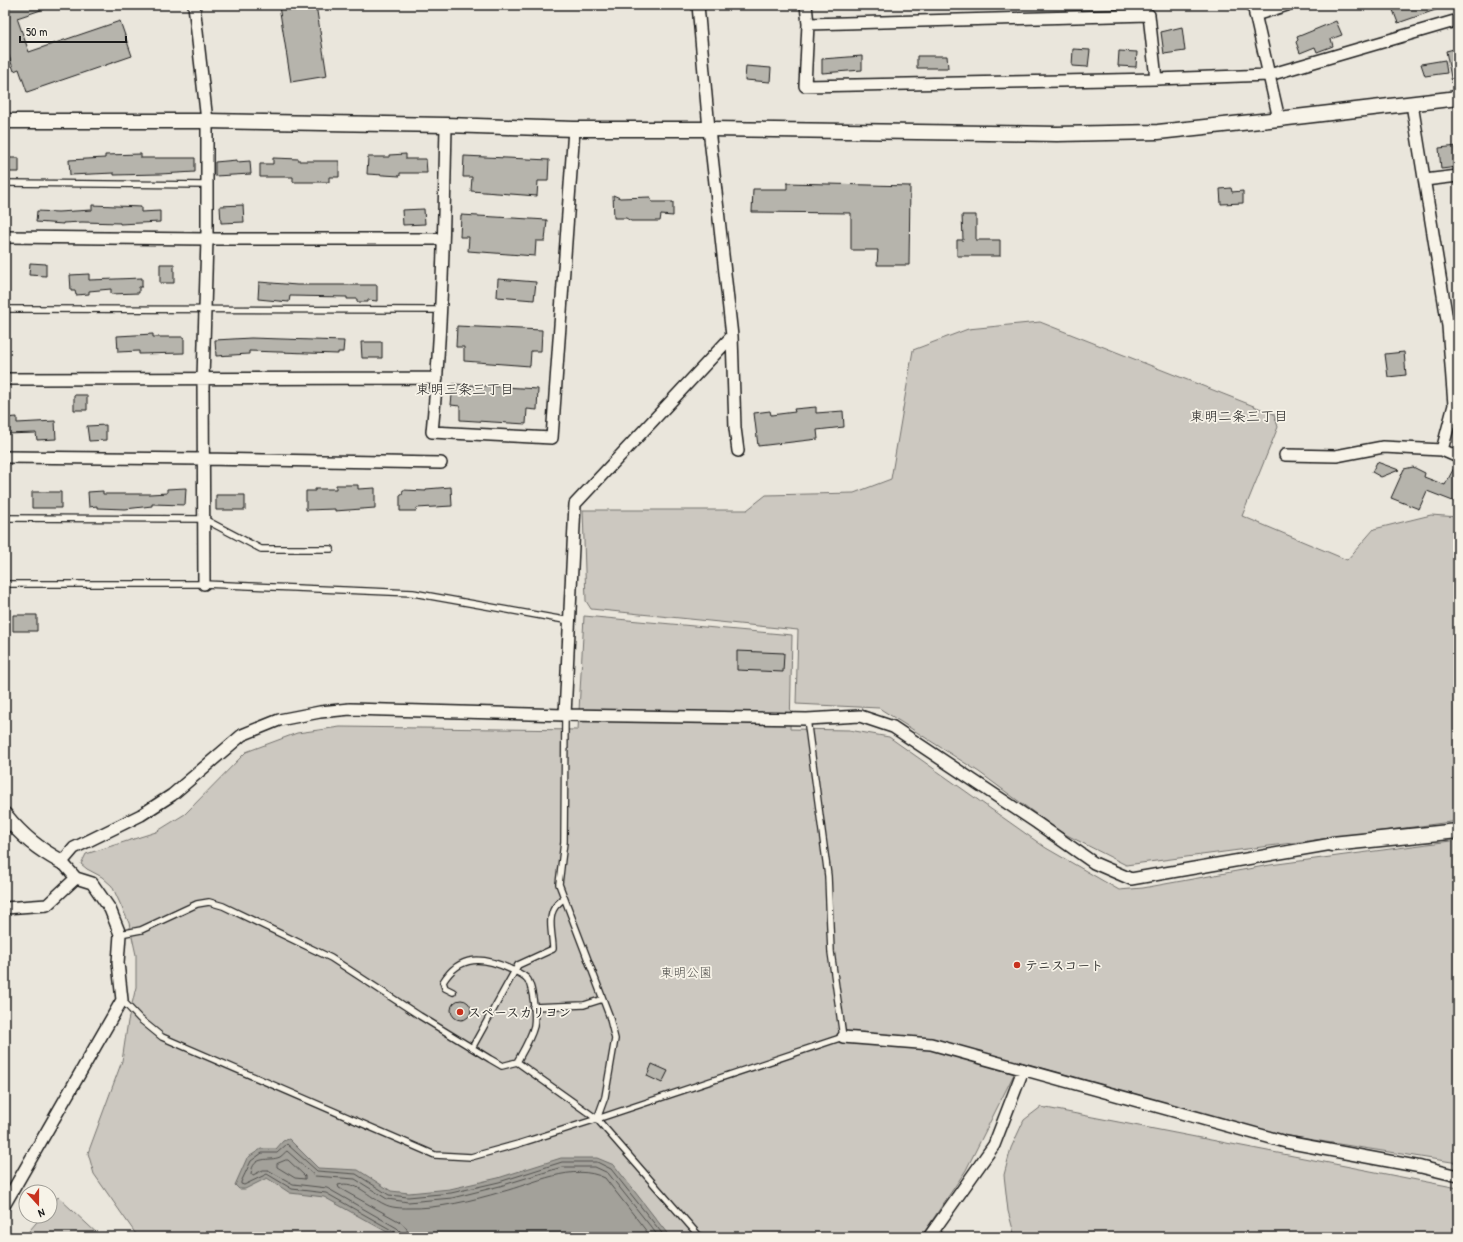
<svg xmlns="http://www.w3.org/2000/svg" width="1463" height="1242" font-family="'Patrick Hand','Klee One',sans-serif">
	<rect width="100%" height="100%" fill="#eae6dc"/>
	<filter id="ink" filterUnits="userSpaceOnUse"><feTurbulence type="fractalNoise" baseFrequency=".025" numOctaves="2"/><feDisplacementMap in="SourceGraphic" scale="8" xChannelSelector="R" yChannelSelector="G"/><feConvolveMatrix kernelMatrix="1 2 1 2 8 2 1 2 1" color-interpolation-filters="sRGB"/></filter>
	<g filter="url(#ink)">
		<path fill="#ccc8c0" stroke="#74726e" d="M1040 322 1274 414 1278 427 1242 516 1347 560 1374 529 1431 515 1458 517V821L1126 865 1059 831 979 772 879 708 796 704 798 630 591 609 586 601 583 510H747L766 495 854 493 891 479 913 350 968 329Z
			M584 616 792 635 790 729 849 730 889 737 1046 848 1119 890 1143 888 1270 865 1458 840V1163L1282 1135 1020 1062 966 1170 921 1237H138L94 1174 88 1153 122 1061 128 1021 136 987V955L129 923 112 886 102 877 87 869 81 864 86 854 156 832 185 814 246 752 297 733 340 727 578 730Z
			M1041 1107 1458 1188V1237H1015L1008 1211 1004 1175 1011 1148 1024 1120Z
			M58 1197 101 1237H24L42 1216H50V1207Z"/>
		<path fill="#a3a19a" stroke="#6d6c68" d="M289 1139 318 1168 358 1170 391 1191 409 1193 450 1189 498 1178 561 1158H597L614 1165 670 1237H396L324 1197 290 1193 267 1178 245 1189H239L235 1185 247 1158 261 1149H276L283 1141Z"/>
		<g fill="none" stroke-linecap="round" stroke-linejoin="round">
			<path stroke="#52514e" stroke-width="1" d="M286 1160H288L305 1176V1179L295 1178 277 1167V1164Z
				M397 1237 395 1232 326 1193 292 1189 267 1174 244 1185 241 1184V1182L251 1161 262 1153H277L287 1144 317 1171 356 1174 389 1195 408 1197 451 1193 499 1182 562 1162H597L611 1169 665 1237
				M402 1237 401 1232 397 1228 327 1188 293 1184 268 1170H263L253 1175 251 1174C253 1154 269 1162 280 1157 283 1155 285 1152 287 1151L315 1176 355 1179 387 1199 408 1202 452 1198 500 1186 562 1167H595L608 1173 659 1237
				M408 1237 407 1229 402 1223 339 1188 338 1185C356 1180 369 1197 384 1204 391 1208 401 1208 408 1208 437 1209 474 1200 501 1192 533 1184 573 1162 605 1178L651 1237"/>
		</g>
		<path fill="#b6b4ac" stroke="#1c1c1c" d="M5 5H49L50 7 17 18 29 52 120 21 132 56 27 92 19 69 14 71 5 44Z
			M285 5H316L327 76 291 82 279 6Z
			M1408 5H1444V7L1398 23 1393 10Z
			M1336 21 1342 35 1331 39 1333 46 1317 52 1315 47 1300 53 1296 42 1298 40 1297 37Z
			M1182 27 1185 51 1164 54 1161 32Z
			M1458 48V82L1452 83 1446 51Z
			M1073 49 1090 50 1088 67 1072 66Z
			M1119 51 1137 52 1136 67 1118 66Z
			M862 56V70L822 73V59Z
			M917 56H947L948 68H917Z
			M1445 60 1447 73 1425 76 1421 64Z
			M746 66 771 68 770 82 745 80Z
			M1458 146V167L1441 169 1439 148Z
			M141 154V158H195V172L160 174 114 175V173L70 175 69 160 105 158V155Z
			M406 154V159H426L427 173H400V176L367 174 368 157H389V155Z
			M464 156 549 160 548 181H538L537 196 471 191 472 177H463Z
			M5 158H19V172H5Z
			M273 158 299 159V161H339V177H329V182H293V177H260V164H273Z
			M237 160V162L250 161 251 174 215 176V162Z
			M787 183 910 186 909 265H877L878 250H851V213L752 212 753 189H787Z
			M1231 188 1232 192 1243 191V203L1221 204 1220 189Z
			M613 195 620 198 650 197 652 202H673V216L661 215 660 221H631L626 218H614Z
			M92 205 141 207V212L160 211V222L120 224V223L82 222 63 223V224L36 222 37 211 58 212 92 210Z
			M243 205 244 222 221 223 220 206Z
			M424 209 425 224 403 225 402 210Z
			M461 215 547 220 545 241H536L535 256 468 251 469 237H460Z
			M962 215H976V240H1000V256H957V240H963Z
			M30 263 46 264V276L29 275Z
			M160 264H174V283H160Z
			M89 274V280L142 278V287H139V293L111 294V289L89 291V294L76 295 75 291H71L70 275Z
			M498 279 536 282 534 300 497 297Z
			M259 282 297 285H377V301L368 300V302H357V299H347V297L290 296 289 302 258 299Z
			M457 326 542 330 541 351H531L530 366 464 361V347H456Z
			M153 334V337H184V353L139 354V351L118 352 117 336Z
			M251 338 344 341 343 352H338V354L249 351V354L216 356 215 340Z
			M361 342H382V358H362Z
			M1404 352 1406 375 1388 377 1385 354Z
			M453 384 538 389 537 410 527 409 526 424 460 420V406L451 405Z
			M74 395H87V410H74Z
			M816 407V413L843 411 844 427 817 430 818 439 758 446 754 413 770 411 771 415 795 412 794 409Z
			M17 417V423L55 421 56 439 37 440 36 433 5 434V418Z
			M106 425V440L89 441 87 426Z
			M1377 462 1399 470 1381 477 1372 472Z
			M1456 464H1458V503L1427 491 1419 509 1391 498 1404 469 1413 467 1425 473 1424 477 1445 485Z
			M336 485H358V489L375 488V508L335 511V509L306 510V491H315V489H336Z
			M451 487 452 506 417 508 416 511H400V495H402L403 490 426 491V489Z
			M186 488 185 505 152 504V506L125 509 97 508V506L89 507 88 492 103 491V494H150L167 493V489Z
			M32 492H61V508H32Z
			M216 495H245V510H216Z
			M13 615H37V631H13Z
			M737 651 784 653 783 672 737 670Z
			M451 1010a10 10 0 1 1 20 0a10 10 0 1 1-20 0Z
			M652 1064 668 1071 662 1083 647 1076Z"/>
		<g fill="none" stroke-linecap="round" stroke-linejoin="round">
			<g stroke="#1c1c1c" stroke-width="8">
				<path id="service" d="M5 183 207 185
					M5 309 440 310
					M5 518 204 519 261 549H331
					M5 584H204L413 593 570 621
					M565 715 564 842 559 884 609 1015 615 1039 605 1097 597 1119
					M120 934 141 930 197 904 209 902 223 906 331 958 420 1016 490 1059 502 1066 517 1062 597 1119 700 1237
					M453 992 445 988 443 982C460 954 484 957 510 969 515 971 525 975 528 980 533 990 536 1014 534 1026 531 1038 523 1051 517 1062
					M122 1000 140 1019 162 1037 435 1155 471 1157 518 1144 597 1119 843 1037 831 952 828 876 807 719
					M533 1007 584 1005 603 999
					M472 1048 518 965 553 949C553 937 547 918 555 907 557 904 561 901 564 898"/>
			</g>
			<g stroke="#1c1c1c" stroke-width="14">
				<path id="minor" d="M194 5 207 121V239L203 379 204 584
					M698 5 709 129 732 336 735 428 738 451
					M806 5 808 24 805 86 1156 79 1269 75 1458 20
					M1253 5 1279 119
					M1255 15 1287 5
					M808 24 1149 15 1156 79
					M1412 104 1448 326 1454 405 1442 450
					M446 125C444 228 442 330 432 432L552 438 574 129
					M1425 180 1458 176
					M5 237 207 239H443
					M5 379 437 378
					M1285 455 1336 456 1383 447 1442 450 1458 457
					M5 457 203 459 441 463
					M565 715 575 504 732 336
					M5 908 47 905 76 878
					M843 1037 931 1044 1286 1142 1421 1167 1458 1176
					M5 1204 122 1000 118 963 120 934 110 909 92 883 76 878 62 862 74 848 141 815 172 795 242 735 279 720 320 712 350 709 565 715 807 719 860 716 893 727 1037 823 1094 863 1131 879 1332 844
					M929 1237 994 1145 1023 1070"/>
			</g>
			<g stroke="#1c1c1c" stroke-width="17">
				<path id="tertiary" d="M5 121H207L446 125 574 129H709L1057 134 1158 132 1279 119 1458 98
					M5 815C22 836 38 849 62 862
					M1332 844 1458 831"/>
			</g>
			<use href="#service" stroke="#f7f3e8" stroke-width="5.5"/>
			<use href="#minor" stroke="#f7f3e8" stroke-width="11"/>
			<use href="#tertiary" stroke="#f7f3e8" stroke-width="14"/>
		</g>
	</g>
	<g fill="#c8321e" stroke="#f7f3e8" stroke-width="1.5">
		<circle cx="1017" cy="965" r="4"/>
		<circle cx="460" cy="1012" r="4"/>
	</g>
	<g text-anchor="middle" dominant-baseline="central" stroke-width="3.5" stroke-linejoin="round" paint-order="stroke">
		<g font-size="13" font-weight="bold" fill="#1c1c1c" stroke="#f7f3e8" text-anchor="start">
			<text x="1025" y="965">テニスコート</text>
			<text x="468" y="1012">スペースカリヨン</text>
		</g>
		<g font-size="13" fill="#51504d" stroke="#f7f3e8">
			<text x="686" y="972">東明公園</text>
		</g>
		<g font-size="14" fill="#1c1c1c" stroke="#f7f3e8">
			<text x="465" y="388">東明三条三丁目</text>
			<text x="1239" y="415">東明二条三丁目</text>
		</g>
	</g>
	<rect width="1463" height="1242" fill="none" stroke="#f7f3e8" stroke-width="20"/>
	<rect x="10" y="10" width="1443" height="1222" fill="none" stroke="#1c1c1c" stroke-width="1.5" filter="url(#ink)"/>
	<g transform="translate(38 1204) rotate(159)"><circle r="19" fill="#f7f3e8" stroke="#9f9d96"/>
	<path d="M0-3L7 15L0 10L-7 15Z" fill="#c8321e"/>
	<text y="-6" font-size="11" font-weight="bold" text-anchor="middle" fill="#1c1c1c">N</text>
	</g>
	<path d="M20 36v6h106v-6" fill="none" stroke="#1c1c1c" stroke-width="2"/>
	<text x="26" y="36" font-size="12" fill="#1c1c1c" stroke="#f7f3e8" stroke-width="3" paint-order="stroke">50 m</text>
</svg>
